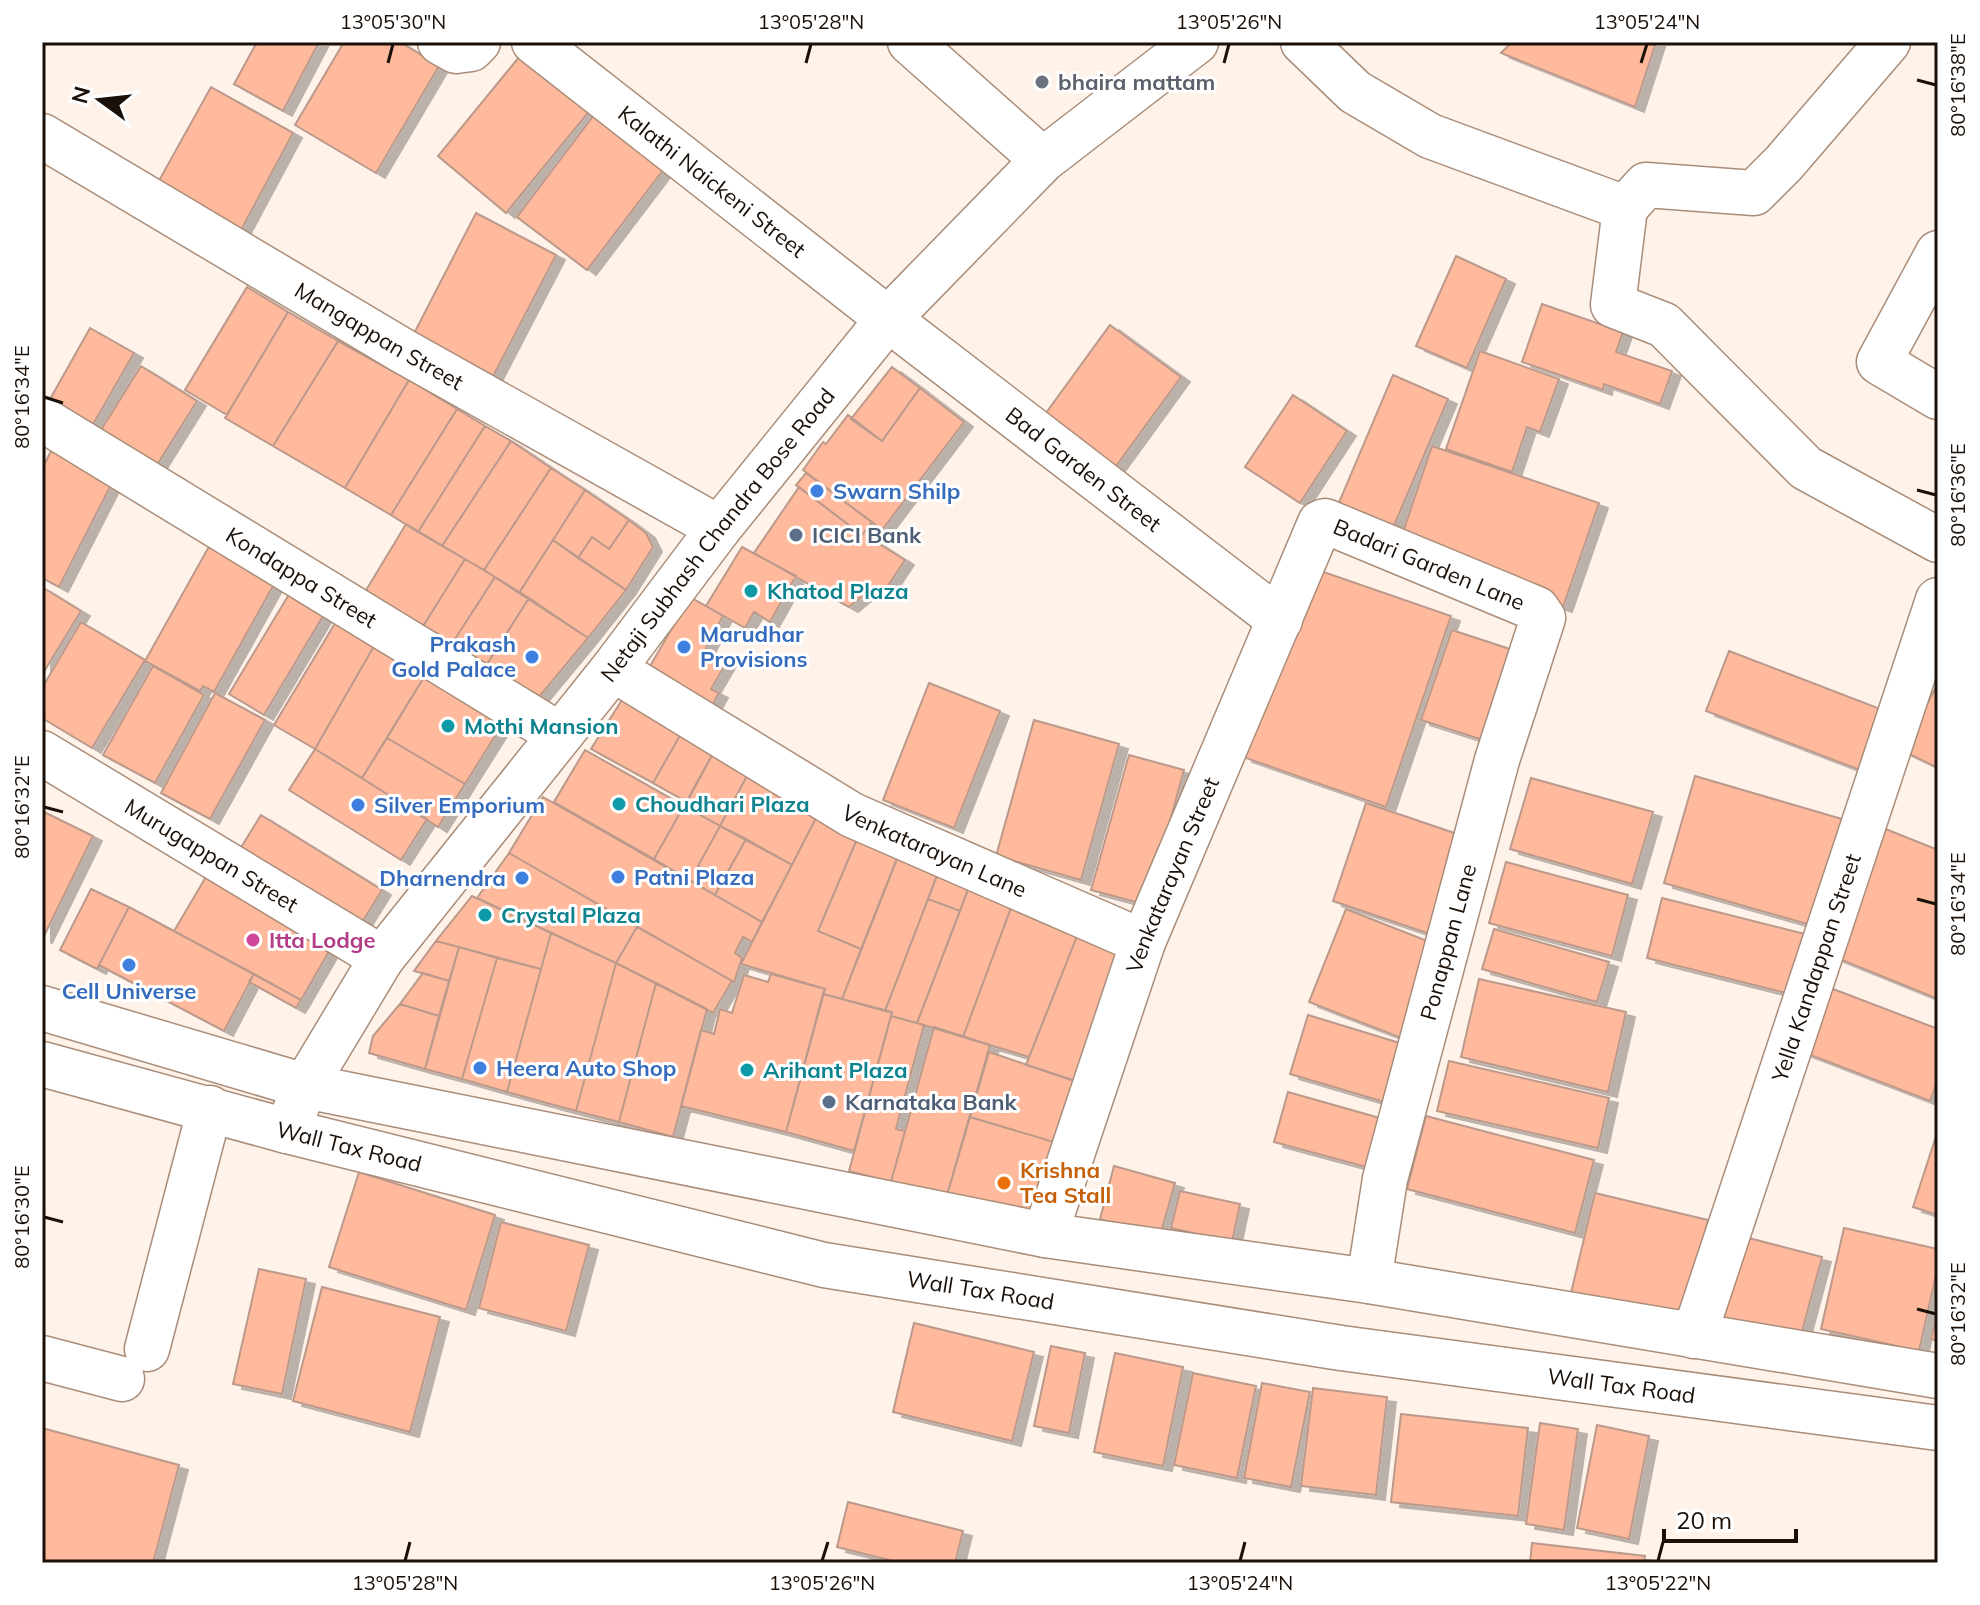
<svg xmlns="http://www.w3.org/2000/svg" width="1980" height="1605" font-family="Mulish,sans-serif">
	<defs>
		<filter id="shadow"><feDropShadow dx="9" dy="5" stdDeviation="0" flood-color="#0004"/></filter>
	</defs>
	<rect width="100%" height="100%" fill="#fef2e9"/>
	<path fill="#ffb99c" stroke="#bb998b" stroke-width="2" filter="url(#shadow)" d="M257 42H319L283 111 234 84Z
		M344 42H400L439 66 376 173 295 125Z
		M1512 42H1656L1635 107 1501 53Z
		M529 45 597 102 506 213 438 156Z
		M211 87 293 133 240 232 156 186Z
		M603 103 673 157 587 270 517 217Z
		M476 213 556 255 486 390 406 349Z
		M1456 256 1506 279 1467 368 1416 346Z
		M247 287 288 312 227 415 185 390Z
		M1542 304 1623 332 1616 352 1672 371 1660 404 1604 384 1603 390 1522 362Z
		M288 312 338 341 273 446 225 418Z
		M1110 325 1181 377 1106 480 1035 428Z
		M90 328 134 353 87 435 44 410Z
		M338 341 409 380 345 488 273 446Z
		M1480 351 1559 379 1540 432 1527 427 1512 472 1446 449Z
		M141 366 197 401 152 473 96 438Z
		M892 367 920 388 882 441 851 419Z
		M1393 375 1448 399 1390 535 1335 512Z
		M409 380 457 409 391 515 345 488Z
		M920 388 964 422 882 530 803 470 823 442 826 444 848 415 882 441Z
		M1293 395 1347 431 1300 503 1245 467Z
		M457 409 485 426 418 532 391 515Z
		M485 426 511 441 442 546 418 532Z
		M511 441 551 468 484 570 442 546Z
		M1432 446 1599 503 1563 607 1397 550Z
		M53 447 114 479 59 587 42 578V469Z
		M551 468 585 490 519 593 484 570Z
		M806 473 872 522 862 535 796 485Z
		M799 487 862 535 872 522 882 530 875 541 905 560 881 596 871 589 849 607 754 553Z
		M585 490 629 520 609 549 592 537 578 558 553 540Z
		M629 520 646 533 653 547 626 590 578 558 592 537 609 549Z
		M406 524 465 559 417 636 359 602Z
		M216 534 282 570 214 692 203 686 200 691 145 661Z
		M553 540 626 590 588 638 519 593Z
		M742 547 796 576 770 622 754 612 745 628 706 606Z
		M465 559 495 577 446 653 417 636Z
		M1309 567 1451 616 1386 807 1243 757Z
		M495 577 529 598 480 675 446 653Z
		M297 581 332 601 264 715 229 694Z
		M42 587 81 611 42 675Z
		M690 597 723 616 706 648 728 660 711 689 719 693 706 716 642 680Z
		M529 598 588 638 530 708 479 677Z
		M340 615 378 639 315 749 274 725Z
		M81 622 145 660 92 748 42 718V688Z
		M1452 630 1522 653 1492 743 1421 720Z
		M378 639 429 669 362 778 315 749Z
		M1729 651 1883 710 1860 770 1706 711Z
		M153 666 204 695 155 783 103 755Z
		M429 669 509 714 465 784 387 738Z
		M929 683 1000 711 954 828 883 800Z
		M1938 683V768L1903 751Z
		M627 692 686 725 653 783 591 749Z
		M215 693 265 720 210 819 161 793Z
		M1034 720 1119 744 1081 880 996 856Z
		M686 725 718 744 687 802 653 783Z
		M387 738 465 784 438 827 362 778Z
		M718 744 754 763 720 826 684 806Z
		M315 749 427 819 401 860 289 790Z
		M585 750 684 806 654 859 554 802Z
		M1129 755 1184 770 1147 905 1091 890Z
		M754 763 820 810 792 865 720 826Z
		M1695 776 1852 822 1821 928 1664 883Z
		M1531 778 1653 812 1632 884 1510 849Z
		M543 797 762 922 752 942 743 937 735 953 742 958 734 982 509 853Z
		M1366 803 1469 838 1436 936 1333 901Z
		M684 806 720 826 698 866 723 880 715 895 654 859Z
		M820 810 860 832 818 931 861 949 842 999 823 994 825 989 741 964Z
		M42 811 93 836 43 938 42 937Z
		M261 815 382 890 358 929 237 854Z
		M720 826 746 839 723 880 698 866Z
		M1883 828 1938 850V999L1832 956Z
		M860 832 901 848 861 949 818 931Z
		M746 839 792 865 762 922 715 895Z
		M903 844 943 860 885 1011 842 999Z
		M509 853 637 927 616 963 477 898Z
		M1506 862 1628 895 1612 956 1489 923Z
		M940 867 972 879 960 911 928 899Z
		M207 875 331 948 301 1000 174 931Z
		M972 879 1015 897 963 1037 917 1023Z
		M91 889 129 907 97 969 60 950Z
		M472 896 551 933 541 969 436 941Z
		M1662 898 1809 935 1794 995 1647 958Z
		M928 899 960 911 917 1023 891 1016 892 1012 885 1011Z
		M1012 905 1079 931 1029 1057 963 1037Z
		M129 907 254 974 224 1031 99 965Z
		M1346 909 1440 946 1404 1039 1309 1002Z
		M637 927 732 981 713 1013 616 963Z
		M1494 929 1609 962 1597 1002 1482 969Z
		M1079 931 1127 950 1077 1082 1026 1065Z
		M551 933 616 963 576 1111 507 1092Z
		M436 941 459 947 449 981 414 971Z
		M459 947 497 958 462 1079 425 1069Z
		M497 958 541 969 507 1092 462 1079Z
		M616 963 656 983 619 1122 576 1111Z
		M423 973 449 981 439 1016 400 1004Z
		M254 974 301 1000 296 1008 249 982Z
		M771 974 825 989 786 1132 681 1106 701 1030 714 1034 720 1009 732 1013 744 975 768 982Z
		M1479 979 1626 1012 1608 1092 1461 1057Z
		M656 983 707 1009 673 1137 619 1122Z
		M1820 984 1938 1029V1079L1930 1101 1795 1049Z
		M823 994 892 1012 854 1151 786 1132Z
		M400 1004 439 1016 425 1069 369 1053 373 1036Z
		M1308 1015 1416 1048 1398 1106 1290 1074Z
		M891 1016 924 1025 896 1129 905 1131 891 1182 849 1171Z
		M934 1027 990 1045 947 1195 891 1182Z
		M989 1052 1087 1085 1067 1146 970 1117Z
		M1449 1061 1609 1098 1598 1148 1437 1111Z
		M1288 1092 1394 1122 1381 1171 1274 1142Z
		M1426 1116 1594 1160 1575 1233 1407 1189Z
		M970 1117 1067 1146 1045 1213 947 1195Z
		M1938 1130V1215L1913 1207Z
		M1114 1166 1175 1183 1160 1236 1100 1219Z
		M359 1172 495 1215 466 1310 329 1267Z
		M1180 1191 1240 1204 1232 1242 1171 1228Z
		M1595 1193 1708 1220 1683 1324 1570 1297Z
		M501 1222 589 1245 566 1331 479 1308Z
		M1844 1228 1938 1249V1266L1919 1351 1821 1329Z
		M1737 1235 1822 1257 1797 1350 1713 1328Z
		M259 1269 306 1279 282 1394 233 1384Z
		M322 1287 440 1317 410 1432 293 1401Z
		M1938 1310V1341L1931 1339Z
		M914 1323 1034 1352 1012 1441 893 1412Z
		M1051 1346 1085 1353 1069 1433 1034 1426Z
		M1115 1353 1183 1367 1163 1466 1094 1452Z
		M1193 1373 1256 1386 1237 1478 1174 1465Z
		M1262 1383 1310 1392 1291 1487 1244 1478Z
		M1313 1388 1387 1397 1376 1495 1301 1486Z
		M1401 1414 1528 1428 1518 1516 1391 1502Z
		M1540 1423 1578 1429 1564 1530 1526 1524Z
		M1597 1425 1649 1436 1629 1539 1577 1528Z
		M42 1428 179 1465 153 1563H42Z
		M848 1502 963 1531 955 1563H901L837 1547Z
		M1532 1543 1645 1556 1644 1563H1530Z"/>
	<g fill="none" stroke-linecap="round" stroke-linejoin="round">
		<g stroke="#aa8d79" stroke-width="47">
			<g id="minor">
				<path d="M440 42 456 51 471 49 478 42"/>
				<path id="s1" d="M534 42 888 319 1280 620"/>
				<path d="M910 42 1043 160"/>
				<path d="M1303 42 1355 92 1430 136 1625 208 1613 305 1664 325 1806 468 1938 540"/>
				<path id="s2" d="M42 136 403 351 719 528"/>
				<path d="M1625 208 1646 185 1754 193 1784 163 1888 42"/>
				<path d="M1938 253 1879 362 1938 397"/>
				<path id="s3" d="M42 419 560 735"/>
				<path id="s4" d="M613 669 852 815 1143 942"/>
				<path id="s5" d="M42 753 382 958"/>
				<path id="s6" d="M287 1131 305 1086 382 958 613 669 719 528 888 319 1043 160 1196 42"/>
				<path id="s7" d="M1045 1235 1143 942 1320 523 1325 521 1537 609 1543 618 1497 760 1385 1179 1369 1281"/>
				<path id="s8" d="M1694 1336 1938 600"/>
				<path d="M147 1349 210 1108"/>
				<path d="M42 1358 122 1379"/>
			</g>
		</g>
		<g stroke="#aa8d79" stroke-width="47">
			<g id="major">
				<path d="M42 1008 305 1086 1045 1235 1369 1281 1938 1376"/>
				<path id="s9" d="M42 1064 287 1131 824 1265 1341 1348 1938 1428"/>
			</g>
		</g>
		<use href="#minor" stroke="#fff" stroke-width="44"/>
		<use href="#major" stroke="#fff" stroke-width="44"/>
	</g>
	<path fill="none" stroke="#1a1008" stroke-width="3" d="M388 63 393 44M806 63 811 44M1224 63 1229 44M1641 63 1647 44M1917 80 1936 85M44 397 63 403M1917 490 1936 495M44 807 63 812M1917 899 1936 904M44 1217 63 1222M1917 1309 1936 1314M405 1561 410 1542M822 1561 828 1542M1240 1561 1245 1542M1658 1561 1663 1542"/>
	<circle fill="#6b7280" stroke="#fff" stroke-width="3" cx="1042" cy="82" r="8"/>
	<g fill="#3f7fe0" stroke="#fff" stroke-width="3">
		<circle cx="817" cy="491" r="8"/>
		<circle cx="684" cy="647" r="8"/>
		<circle cx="532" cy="657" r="8"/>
		<circle cx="358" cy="805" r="8"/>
		<circle cx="618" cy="877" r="8"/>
		<circle cx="522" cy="878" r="8"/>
		<circle cx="129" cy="965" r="8"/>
		<circle cx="480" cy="1068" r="8"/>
	</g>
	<g fill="#5c6f8a" stroke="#fff" stroke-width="3">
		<circle cx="796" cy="535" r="8"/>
		<circle cx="829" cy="1102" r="8"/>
	</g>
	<g fill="#0f9aa8" stroke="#fff" stroke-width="3">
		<circle cx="751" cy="591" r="8"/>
		<circle cx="448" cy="726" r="8"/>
		<circle cx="619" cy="804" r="8"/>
		<circle cx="485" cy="915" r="8"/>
		<circle cx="747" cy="1070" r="8"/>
	</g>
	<circle fill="#d1479c" stroke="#fff" stroke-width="3" cx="253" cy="940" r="8"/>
	<circle fill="#e8710a" stroke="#fff" stroke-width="3" cx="1004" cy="1183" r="8"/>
	<g text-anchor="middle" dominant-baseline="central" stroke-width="6" stroke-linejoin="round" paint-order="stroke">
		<g font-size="22" font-weight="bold" fill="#5b616d" stroke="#fff" text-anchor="start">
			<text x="1058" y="82">bhaira mattam</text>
		</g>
		<g font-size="22" fill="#1a1008" stroke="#fff">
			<text stroke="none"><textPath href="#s1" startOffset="226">Kalathi Naickeni Street</textPath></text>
			<text stroke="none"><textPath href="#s2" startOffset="392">Mangappan Street</textPath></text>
			<text stroke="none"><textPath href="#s1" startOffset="696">Bad Garden Street</textPath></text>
			<text stroke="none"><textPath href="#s6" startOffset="738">Netaji Subhash Chandra Bose Road</textPath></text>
			<text stroke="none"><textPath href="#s7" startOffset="882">Badari Garden Lane</textPath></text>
			<text stroke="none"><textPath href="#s3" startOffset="304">Kondappa Street</textPath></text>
			<text stroke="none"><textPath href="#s4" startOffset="370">Venkatarayan Lane</textPath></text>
			<text stroke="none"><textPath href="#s5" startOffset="198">Murugappan Street</textPath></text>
			<text stroke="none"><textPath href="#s7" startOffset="382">Venkatarayan Street</textPath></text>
			<text transform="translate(1448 942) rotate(-75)">Ponappan Lane</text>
			<text stroke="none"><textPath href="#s8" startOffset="388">Yella Kandappan Street</textPath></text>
			<text stroke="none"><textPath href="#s9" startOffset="318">Wall Tax Road</textPath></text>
			<text stroke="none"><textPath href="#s9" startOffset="966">Wall Tax Road</textPath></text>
			<text stroke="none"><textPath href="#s9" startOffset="1614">Wall Tax Road</textPath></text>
		</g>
		<g font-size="22" font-weight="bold" fill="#366cbe" stroke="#fff" text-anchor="start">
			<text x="833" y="491">Swarn Shilp</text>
			<text x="700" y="634">Marudhar<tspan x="700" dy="25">Provisions</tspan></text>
			<text x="516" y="644" text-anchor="end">Prakash<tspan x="516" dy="25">Gold Palace</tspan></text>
			<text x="374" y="805">Silver Emporium</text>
			<text x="634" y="877">Patni Plaza</text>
			<text x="506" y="878" text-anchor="end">Dharnendra</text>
			<text x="129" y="991" text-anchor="middle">Cell Universe</text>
			<text x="496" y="1068">Heera Auto Shop</text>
		</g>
		<g font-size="22" font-weight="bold" fill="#4e5e75" stroke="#fff" text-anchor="start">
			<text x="812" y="535">ICICI Bank</text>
			<text x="845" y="1102">Karnataka Bank</text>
		</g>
		<g font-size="22" font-weight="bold" fill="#0d838f" stroke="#fff" text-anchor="start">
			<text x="767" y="591">Khatod Plaza</text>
			<text x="464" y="726">Mothi Mansion</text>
			<text x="635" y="804">Choudhari Plaza</text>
			<text x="501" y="915">Crystal Plaza</text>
			<text x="763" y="1070">Arihant Plaza</text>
		</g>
		<g font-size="22" font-weight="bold" fill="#b23c85" stroke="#fff" text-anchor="start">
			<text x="269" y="940">Itta Lodge</text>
		</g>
		<g font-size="22" font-weight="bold" fill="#c56008" stroke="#fff" text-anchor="start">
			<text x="1020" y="1170">Krishna<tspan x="1020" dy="25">Tea Stall</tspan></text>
		</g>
	</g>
	<rect width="1980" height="1605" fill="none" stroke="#ffffff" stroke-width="88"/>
	<g transform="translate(100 100) rotate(285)" stroke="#ffffff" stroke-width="6" paint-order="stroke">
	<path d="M0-6L14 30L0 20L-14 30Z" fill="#1a1008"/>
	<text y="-12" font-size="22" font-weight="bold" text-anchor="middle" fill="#1a1008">N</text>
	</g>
	<path d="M1664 1529v12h132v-12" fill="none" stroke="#1a1008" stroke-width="4"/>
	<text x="1676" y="1529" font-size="24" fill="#1a1008" stroke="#ffffff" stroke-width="6" paint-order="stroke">20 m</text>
	<rect x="44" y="44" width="1892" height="1517" fill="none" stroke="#1a1008" stroke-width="3"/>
	<g font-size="20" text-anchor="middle" fill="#1a1008">
		<text x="393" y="29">13°05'30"N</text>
		<text x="811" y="29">13°05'28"N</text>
		<text x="1229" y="29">13°05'26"N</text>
		<text x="1647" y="29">13°05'24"N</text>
		<text transform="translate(1958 85) rotate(-90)" y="7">80°16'38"E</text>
		<text transform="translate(22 397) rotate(-90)" y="7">80°16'34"E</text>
		<text transform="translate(1958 495) rotate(-90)" y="7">80°16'36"E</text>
		<text transform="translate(22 807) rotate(-90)" y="7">80°16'32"E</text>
		<text transform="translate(1958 904) rotate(-90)" y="7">80°16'34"E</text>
		<text transform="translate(22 1217) rotate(-90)" y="7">80°16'30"E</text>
		<text transform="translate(1958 1314) rotate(-90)" y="7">80°16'32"E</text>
		<text x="405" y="1590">13°05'28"N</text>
		<text x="822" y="1590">13°05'26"N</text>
		<text x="1240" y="1590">13°05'24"N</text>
		<text x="1658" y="1590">13°05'22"N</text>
	</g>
</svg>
